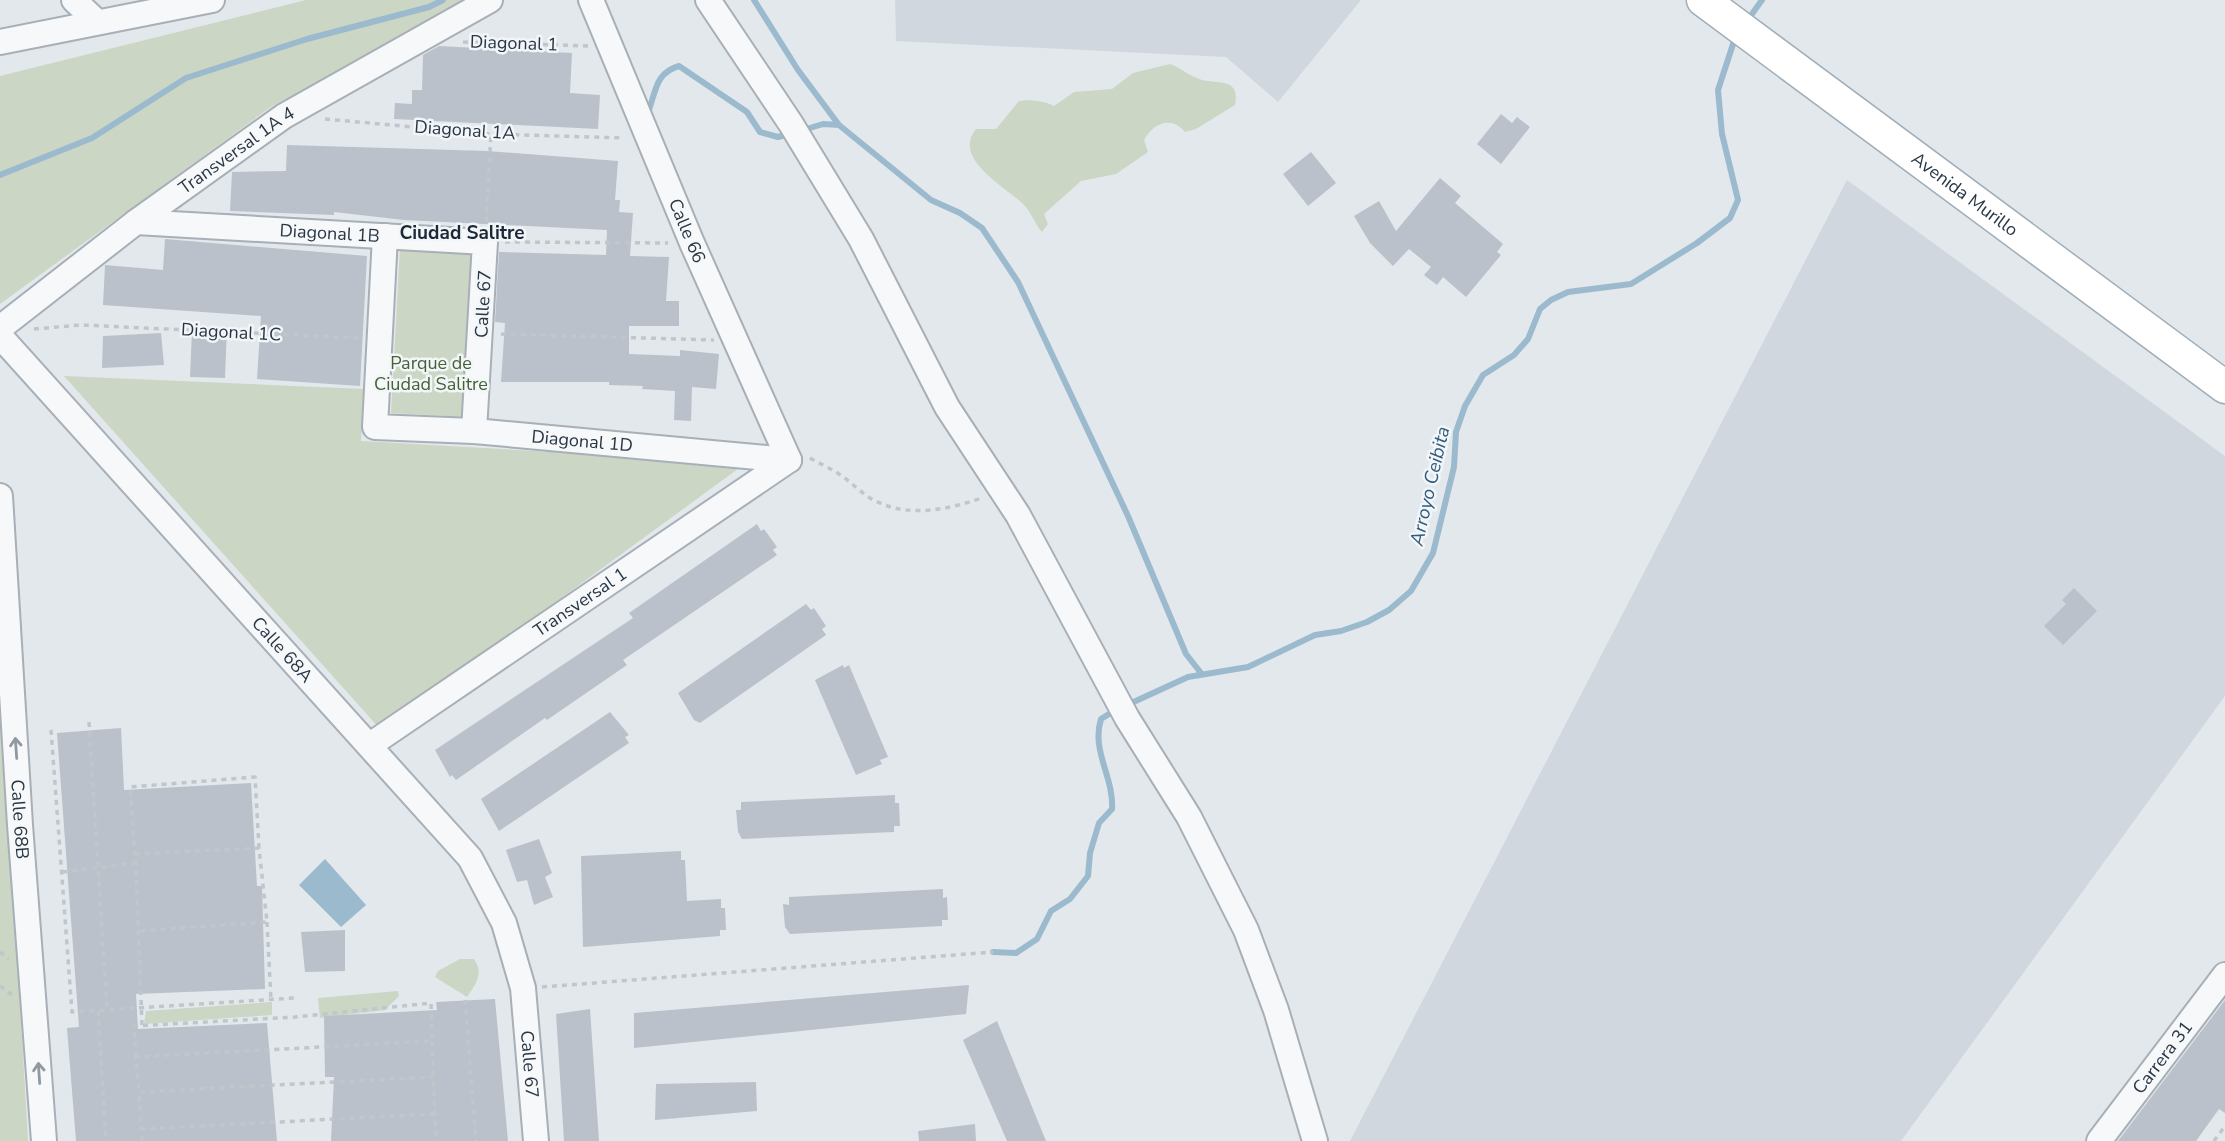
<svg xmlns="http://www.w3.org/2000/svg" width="2225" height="1141" font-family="'Nunito Sans',sans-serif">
	<rect width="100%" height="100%" fill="#e3e8ec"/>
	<path fill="#d1d7de" d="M895 0H1361L1278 102 1226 57 896 41Z
		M1847 180 2225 456V696L1901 1141H1350Z"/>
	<path fill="#cbd6c4" d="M306 0H479L272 106 0 304V76Z
		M1170 64C1181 68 1191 77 1202 80 1220 84 1240 78 1235 105L1196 129 1185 132C1172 116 1154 122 1144 140L1148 152 1116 174 1081 181 1044 214 1048 224 1042 232C1034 223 1032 213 1024 205 1008 188 951 159 976 129H996L1019 101C1029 99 1045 101 1054 106L1074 92 1112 89 1133 73Z
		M400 248 474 250 468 417 391 413Z
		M64 376 364 389 361 441 746 463 381 730Z
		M0 704 3 707 28 1141H0Z
		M460 959H474C484 973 476 984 467 997L435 977 438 971Z
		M398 991 399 996 385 1010 320 1018 318 998Z
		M272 1002V1015L144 1024 146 1011Z"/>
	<path fill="#9cbace" d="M325 859 366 905 341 927 299 885Z"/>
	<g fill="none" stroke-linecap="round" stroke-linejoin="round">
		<path stroke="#9cbace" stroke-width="6" d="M754 0 798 70 839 125
			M1747 21 1762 0
			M647 115C656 94 654 73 679 66L747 112 760 132 778 137 789 134
			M800 131 823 124 839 125 931 200 960 213 982 228 1018 282 1128 516 1186 654 1201 673
			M0 175 92 138 186 78 307 39 429 7 443 0
			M1127 705 1188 677 1248 667 1315 635 1341 631 1367 622 1389 610 1411 591 1433 553 1454 467 1456 432 1465 406 1483 375 1514 355 1528 339 1540 309 1551 300 1568 292 1631 284 1697 243 1730 218 1738 200 1722 134 1718 90 1736 35
			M993 952 1016 953 1037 939 1051 911 1070 899 1088 876 1090 853 1099 823 1112 809C1114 777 1091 751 1101 719L1117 709"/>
	</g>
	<path fill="#bac1ca" d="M439 46 572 53 570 93 600 95 598 129 394 119 395 103 412 104V90H422L423 55Z
		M1501 114 1512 123 1517 117 1530 127 1501 164 1477 144Z
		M287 145 487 151 618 161 615 200H620L619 212 633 213 630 256 669 257 666 301H679V326H629V354L680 356V350L719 354 716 389 692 387 691 421 674 420 675 391 642 389 643 386 609 385V382H501L505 323 495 322 499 252 606 255 607 230 404 220 334 212V215L230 211 232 172 286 171Z
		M1311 152 1336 183 1308 206 1283 174Z
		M1440 178 1461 196 1455 203 1503 244 1497 252 1501 255 1466 297 1443 277 1437 285 1424 275 1431 267 1409 249 1393 266 1370 243 1354 216 1379 201 1396 231Z
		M165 239 367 256 360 386 257 379 261 316 103 305 105 265 163 270Z
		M227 326 225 378 190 377 192 330Z
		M161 333 164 365 102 368 103 336Z
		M757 524 761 531 764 529 777 547 773 550 777 555 623 660 627 665 547 720 545 718 456 780 452 775 450 777 435 750 633 618 629 613Z
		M2074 588 2097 611 2063 645 2044 626 2066 604 2062 600Z
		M806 604 811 610 814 608 826 626 822 629 826 635 700 723 694 720 678 693Z
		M843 665 844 668 849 665 888 757 880 760 882 764 856 775 815 680Z
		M610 712 629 735 625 737 629 743 499 831 481 799Z
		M121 728 124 790 251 783 257 886H262L265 989 136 994 138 1029 267 1023 277 1141H76L67 1028 79 1027 57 733Z
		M895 795V803H899L900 826H894V832L742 839 738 832 736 810H741V802Z
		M539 839 552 873 545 877 553 897 534 905 527 880 517 882 506 850Z
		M681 851V860H685L687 901 721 899V908H725L726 930H720V936L583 947 581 856Z
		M943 889V898L947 897 948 920H942V926L790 934 785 927 783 904 789 905V897Z
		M345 930V971L305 972 301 932Z
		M969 985 966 1014 634 1048V1013Z
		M495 999 508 1141H331L334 1077H325L324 1016 437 1010 436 1002Z
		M2225 1000V1113L2219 1109 2196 1141H2118Z
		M590 1009 599 1141H564L556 1014Z
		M997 1021 1046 1141H1007L963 1040Z
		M756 1082 757 1111 655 1120 656 1084Z
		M975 1124 976 1141H919L918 1131Z"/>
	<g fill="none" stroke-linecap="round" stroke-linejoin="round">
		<g stroke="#a7afb7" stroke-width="28">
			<g id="minor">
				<path d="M74 0 96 21"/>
				<path id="s1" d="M591 0 692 243 789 460"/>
				<path d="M708 0 791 124 861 239 947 407 1018 515 1127 718 1189 817 1246 930 1276 1010 1315 1141"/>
				<path d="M0 42 212 0"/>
				<path id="s2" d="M136 222 485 242 474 431"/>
				<path id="s3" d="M385 236 375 427 474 431 789 460"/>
				<path id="s4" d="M0 328 136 222 284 116 490 0"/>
				<path id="s5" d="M0 336 470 858 504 923 523 988 536 1141"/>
				<path id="s6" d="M0 496 20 825 44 1141"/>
				<path id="s7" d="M370 745 789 460"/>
				<path id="s8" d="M2099 1141 2225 975"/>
			</g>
		</g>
		<g stroke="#a1aeb8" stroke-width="35">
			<g id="major">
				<path id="s9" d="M1703 0 2225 387"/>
			</g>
		</g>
		<path stroke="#c1c6cb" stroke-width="3.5" stroke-dasharray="5 5" stroke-linecap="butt" d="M463 42 588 46
			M325 119 491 134 624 138
			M486 222 491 134
			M505 242 668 243
			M34 329 81 325 358 338
			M501 334 714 340
			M810 458C820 464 830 468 839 474 850 481 859 491 870 498 905 519 946 510 982 498
			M89 722 107 1010
			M51 730 72 1012 294 998
			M135 854 259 848 267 922 139 931
			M62 872 136 863
			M267 922 271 1000
			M0 952 9 959
			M0 986 12 995
			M542 987 993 952
			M465 1000 476 1141
			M98 1011 106 1141
			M142 1025 136 869 130 787 255 777 259 848
			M432 1041 436 1141
			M136 1057 134 1026 295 1017 431 1003 432 1041 136 1057 139 1092
			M140 1129 435 1114
			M142 1141 139 1092 433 1077
			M2214 1141 2225 1126"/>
		<use href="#minor" stroke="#f6f8fa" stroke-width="24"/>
		<use href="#major" stroke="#fff" stroke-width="32"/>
	</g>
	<defs><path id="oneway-shaft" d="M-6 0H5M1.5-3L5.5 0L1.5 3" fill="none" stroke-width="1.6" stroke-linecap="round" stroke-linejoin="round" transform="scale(1.75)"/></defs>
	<g stroke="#9098a0">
		<use href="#oneway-shaft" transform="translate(16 748) rotate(-94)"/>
		<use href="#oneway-shaft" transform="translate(39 1073) rotate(-94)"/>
	</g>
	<g text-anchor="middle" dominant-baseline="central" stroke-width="5" stroke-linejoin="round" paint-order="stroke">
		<g font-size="18" fill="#293745" stroke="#f3f6f9">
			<text transform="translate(514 43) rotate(2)">Diagonal 1</text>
			<text transform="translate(465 130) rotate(4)">Diagonal 1A</text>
			<text stroke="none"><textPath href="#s4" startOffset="296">Transversal 1A 4</textPath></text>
			<text stroke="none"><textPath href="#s9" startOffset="326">Avenida Murillo</textPath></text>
			<text stroke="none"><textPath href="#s1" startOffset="250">Calle 66</textPath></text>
			<text stroke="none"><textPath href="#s2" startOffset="194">Diagonal 1B</textPath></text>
			<text transform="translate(483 304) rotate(-87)">Calle 67</text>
			<text transform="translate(231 332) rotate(3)">Diagonal 1C</text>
			<text stroke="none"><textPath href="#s3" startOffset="399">Diagonal 1D</textPath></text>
			<text stroke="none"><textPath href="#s7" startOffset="254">Transversal 1</textPath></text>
			<text stroke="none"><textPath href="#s5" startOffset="422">Calle 68A</textPath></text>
			<text stroke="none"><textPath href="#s6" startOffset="324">Calle 68B</textPath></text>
			<text stroke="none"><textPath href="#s8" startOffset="105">Carrera 31</textPath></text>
			<text stroke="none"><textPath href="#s5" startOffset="920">Calle 67</textPath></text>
		</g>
		<g font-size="18" fill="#446236" stroke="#f3f6f9">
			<text x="431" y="363">Parque de<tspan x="431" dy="21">Ciudad Salitre</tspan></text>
		</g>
		<g font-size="19" font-weight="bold" fill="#1c2836" stroke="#f3f6f9">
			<text x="462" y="233">Ciudad Salitre</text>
		</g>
		<g font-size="19" font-style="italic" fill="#315c7c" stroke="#f3f6f9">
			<text transform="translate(1430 486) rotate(-77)">Arroyo Ceibita</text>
		</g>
	</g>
</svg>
